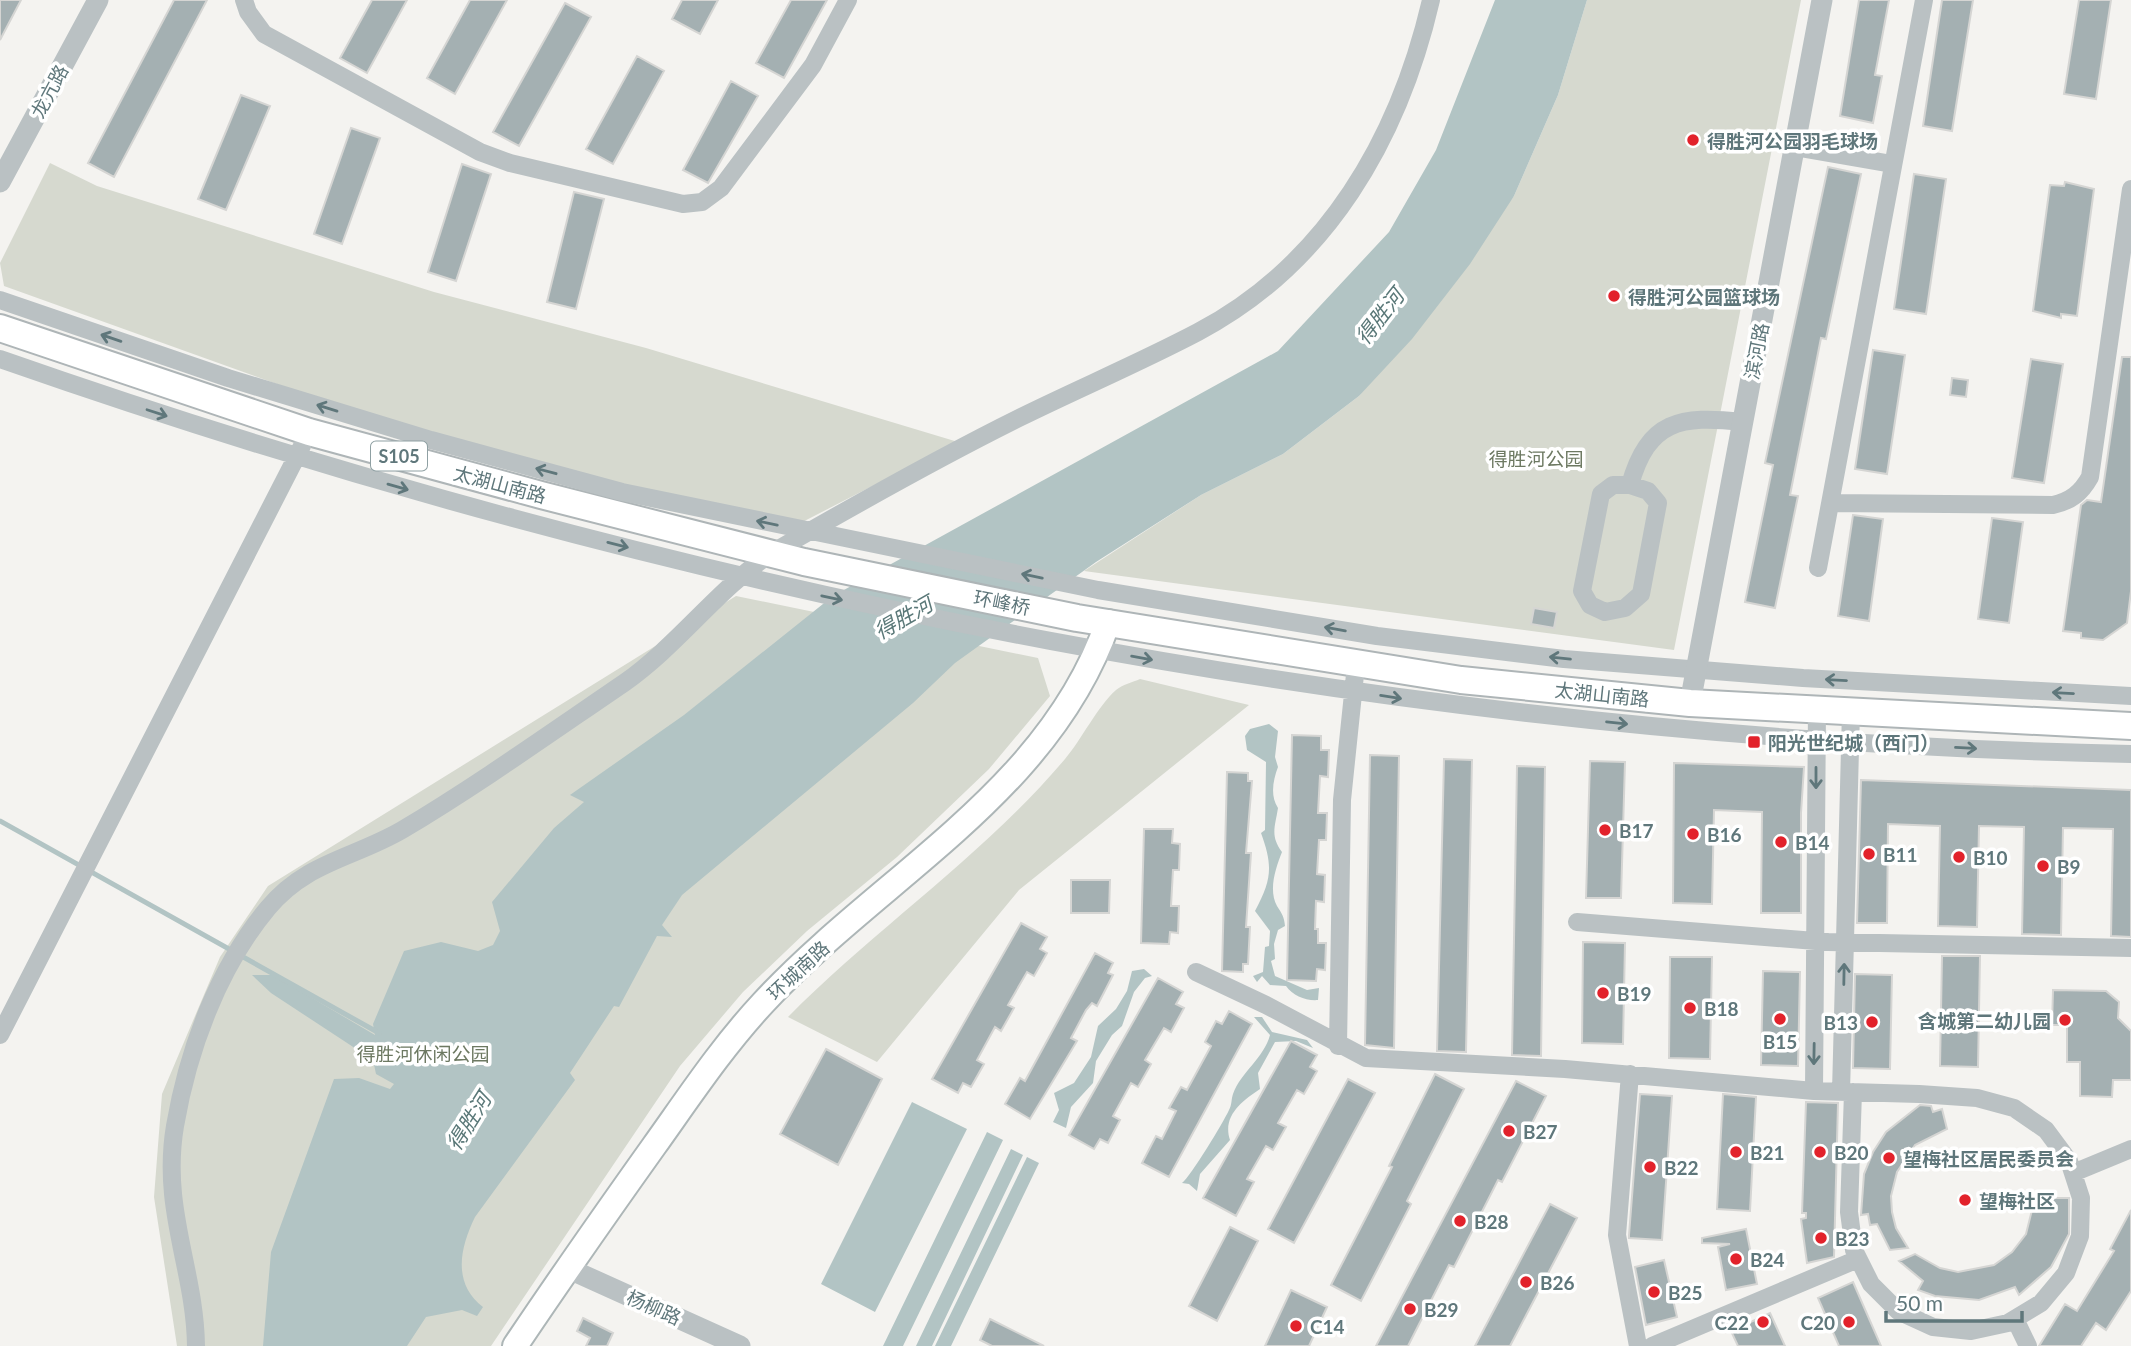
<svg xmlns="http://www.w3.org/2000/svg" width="2131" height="1346" font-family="Lato,'Noto Sans SC',sans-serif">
	<rect width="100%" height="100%" fill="#f4f3f0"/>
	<path fill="#d6d9cf" d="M1587 0H1801L1674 650 1084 571 1201 495 1283 454 1359 396 1514 196 1558 95Z
		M50 163 97 186 434 292 646 348 958 442 783 532 324 401 4 286 0 263Z
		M736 596 1038 658 1050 696 989 769 897 857 807 931 743 992 680 1066 491 1346H177L154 1197 162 1094 220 957 268 886Z
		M1140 679 1249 705 1019 890 877 1062 788 1017C877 927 983 856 1065 759 1082 739 1097 707 1116 690 1122 685 1133 682 1140 679Z"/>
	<path fill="#b2c4c4" d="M1495 0H1587L1558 95 1514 196 1470 264 1412 339 1359 396 1283 454 1201 495 1096 562 955 663 913 703 682 895 662 925 672 937 657 936 619 1007 614 1006 570 1073 575 1080 475 1217C460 1248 452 1283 483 1307L477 1316 462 1310 426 1317 407 1346H263L271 1252 334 1079 359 1078 390 1089 394 1084 376 1074 373 1060 271 993 252 975H273L375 1035 373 1024 404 951 441 942 478 951 493 945 500 931 492 902 554 828 584 802 570 795 684 715 833 596 1278 351 1389 232 1436 150Z
		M1269 724 1278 731 1275 757 1278 767C1273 780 1270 796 1278 808 1275 827 1270 836 1282 852 1276 867 1268 890 1277 906 1282 914 1284 916 1285 926L1278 930 1274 944 1275 959 1271 961 1275 976 1307 990 1319 988 1318 1000C1306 1001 1293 996 1286 986L1270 985 1262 976 1257 982 1253 976 1263 972 1265 947 1269 946 1270 931 1255 911C1272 879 1273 866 1261 833L1265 830 1266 762 1247 750 1245 736 1250 729Z
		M1144 969 1152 976 1145 978 1134 992 1122 1026 1112 1035 1096 1061 1093 1083 1071 1107 1066 1128 1053 1122 1059 1110 1054 1093 1074 1083 1091 1057 1098 1026 1116 1009 1127 991 1132 971Z
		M1254 1017H1262L1272 1032 1307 1040 1313 1048 1296 1041 1275 1042 1258 1073 1260 1089C1242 1101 1222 1116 1230 1140L1200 1174 1197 1191 1189 1184 1182 1183C1191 1176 1223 1123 1229 1110 1232 1105 1231 1100 1233 1094 1241 1072 1264 1058 1270 1035Z
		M912 1102 967 1129 875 1312 821 1284Z
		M987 1132 1003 1140 903 1346H883Z
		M1011 1149 1023 1155 932 1346H916Z
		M1027 1157 1039 1163 951 1346H935Z"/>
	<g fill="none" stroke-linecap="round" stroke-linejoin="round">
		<path stroke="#b2c4c4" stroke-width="5" d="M0 821 379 1033"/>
	</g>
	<path fill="#a4b0b2" stroke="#d5d5d3" stroke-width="2" d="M0 0H21L0 40Z
		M174 0H207L114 177 88 163Z
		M372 0H407L367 73 340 58Z
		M470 0H507L455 94 427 78Z
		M682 0H718L700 34 672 19Z
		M791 0H827L784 78 756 63Z
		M1859 0H1889L1875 75 1882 76 1873 123 1840 116Z
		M1942 0H1973L1952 131 1923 126Z
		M2079 0H2111L2096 99 2064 94Z
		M565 3 591 17 519 146 493 132Z
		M637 56 664 71 613 164 586 149Z
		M731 81 758 96 708 183 683 170Z
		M241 95 270 106 226 210 198 199Z
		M351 128 380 138 342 244 314 234Z
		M462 164 491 174 456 281 428 272Z
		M1828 167 1861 174 1826 339 1821 338 1790 495 1798 496 1775 608 1745 602 1773 465 1765 463Z
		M1914 174 1946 179 1926 314 1894 309Z
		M2065 182 2094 189 2077 316 2061 314V318L2033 311 2050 185 2064 186Z
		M574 192 604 199 576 309 547 302Z
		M1873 350 1905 355 1887 474 1855 469Z
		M2122 357H2131V591L2127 623 2103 640 2081 638V633L2063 631 2081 505 2087 500 2101 502Z
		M2031 359 2063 364 2044 483 2012 478Z
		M1952 378 1968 380 1966 397 1950 395Z
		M1853 515 1883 519 1869 621 1838 616Z
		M1992 518 2023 522 2009 623 1978 619Z
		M1534 608 1557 612 1554 628 1531 624Z
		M1292 735 1321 736V750H1329L1328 777 1320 776 1318 813H1327L1326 840H1319L1317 874 1325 875 1324 902 1316 901 1315 929H1318V943H1326L1325 970 1317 969 1316 981 1287 980Z
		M1370 755 1399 756 1394 1048 1365 1045Z
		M1444 759 1472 760 1466 1052 1437 1051Z
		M1590 761 1625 762 1621 898H1586Z
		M1674 763 1804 767 1801 813V913H1761L1762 812 1714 810 1712 904 1673 903Z
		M1517 766 1545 767 1541 1056 1512 1055Z
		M1227 772 1248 773V781H1252L1246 853H1251L1246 927H1250L1248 964H1243V972L1222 971Z
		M1861 780 2131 790V937L2111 936 2113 829 2063 828 2061 935 2022 934 2024 827 1979 826 1977 927 1938 926 1940 826 1888 824 1887 923H1857Z
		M1144 829H1173L1172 843 1180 844 1179 870H1173L1171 906H1179L1178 933 1170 932 1169 944 1141 943Z
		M1071 880H1110L1109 913H1071Z
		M1021 923 1047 937 1040 949 1047 953 1034 976 1027 972 1008 1005 1014 1008 1001 1031 995 1027 977 1060 984 1064 971 1087 963 1083 958 1093 932 1079Z
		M1583 942 1625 943 1623 1044 1582 1043Z
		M1095 953 1113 963 1108 973 1113 975 1097 1006 1092 1003 1086 1010 1071 1038 1077 1041 1030 1119 1005 1104 1020 1078 1025 1081Z
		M1942 956H1980L1978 1067 1940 1066Z
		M1670 957H1712L1710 1059 1669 1058Z
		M1763 971 1800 972 1798 1066 1761 1065Z
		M1855 974 1892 975 1890 1069 1853 1068Z
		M1158 978 1183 992 1176 1004 1184 1008 1171 1032 1164 1028 1145 1060 1151 1064 1138 1087 1131 1083 1113 1116 1120 1120 1108 1143 1100 1139 1094 1149 1069 1135Z
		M2053 990 2106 991 2119 1002 2118 1018 2131 1031V1080H2113L2112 1097 2080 1096V1062H2067V1025H2052Z
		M1229 1011 1252 1024 1169 1177 1142 1163 1156 1136 1162 1139 1176 1111 1169 1108 1181 1087 1187 1090 1211 1046 1205 1042 1216 1021 1222 1024Z
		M1291 1041 1317 1055 1310 1067 1317 1071 1304 1094 1297 1090 1278 1123 1286 1127 1273 1150 1266 1146 1247 1179 1254 1182 1236 1216 1203 1198Z
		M826 1049 882 1079 838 1165 780 1134Z
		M1435 1074 1464 1089 1407 1201 1411 1204 1361 1301 1331 1285 1392 1167 1389 1166Z
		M1348 1079 1375 1093 1294 1243 1268 1229Z
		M1516 1081 1546 1096 1502 1182 1498 1180 1454 1267 1449 1265 1408 1346H1376Z
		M1640 1094 1672 1096 1662 1240 1629 1238V1235Z
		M1723 1094 1756 1097 1750 1211 1717 1209Z
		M1806 1102 1838 1103 1834 1257 1807 1263 1801 1219 1806 1218V1213H1802Z
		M1920 1105 1931 1106 1933 1112 1942 1109 1947 1129 1915 1145 1897 1172 1891 1196 1892 1212 1896 1228 1908 1248 1890 1250 1877 1224 1870 1225 1868 1214 1861 1215 1864 1174 1873 1152 1886 1132Z
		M2035 1198H2069V1234L2051 1267 2019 1295 2015 1287 1979 1300 1935 1296 1918 1290 1923 1281 1899 1261 1915 1254 1940 1268 1958 1272 1994 1265 2012 1252 2026 1234Z
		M1550 1204 1577 1218 1510 1346H1475Z
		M2131 1210V1291L2106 1330 2096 1323 2081 1346H2039L2065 1304 2077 1311 2114 1251 2110 1249Z
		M1230 1227 1258 1241 1217 1321 1189 1306Z
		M1746 1229 1757 1284 1726 1290 1718 1247 1730 1244 1702 1243V1238Z
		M1664 1260 1677 1317 1646 1325 1635 1267Z
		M1853 1282 1881 1346H1839L1818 1298Z
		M1291 1290 1327 1307 1309 1346H1265Z
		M1770 1313 1785 1346H1738L1731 1331Z
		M583 1318 613 1333 607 1346H586L590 1338 577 1331Z
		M990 1319 1044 1346H992L980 1340Z"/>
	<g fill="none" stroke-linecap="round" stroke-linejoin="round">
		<g stroke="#adb6b7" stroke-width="28">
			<path id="secondary" d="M515 1346C560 1279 607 1212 654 1146 689 1097 722 1047 763 1003 879 877 1049 793 1108 622"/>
		</g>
		<g stroke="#aeb5b7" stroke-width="30">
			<path id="primary" d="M0 328 309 432 541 495 804 562 1077 618 1461 680 1690 703 2131 726"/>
		</g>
		<path stroke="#bac1c3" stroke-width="18" d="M244 0 248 12 264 34 480 152 510 163 683 204 702 202 721 188 813 65 848 0
			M1794 147 1892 164
			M0 300 228 378 431 440 622 492 1098 590 1377 636 1564 659 1803 678 2131 696
			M0 359C685 599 1405 739 2131 754
			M1630 485 1648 491 1658 503 1641 594 1625 608 1605 612 1590 605 1582 591 1601 494 1613 485H1630C1648 420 1681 415 1742 422
			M1830 503 2053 505C2071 501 2081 493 2090 477L2131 189
			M1818 568 1924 0
			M1577 922 1828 942 2131 948
			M1196 972 1266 1005 1366 1058 1565 1069 1814 1091 1919 1094 1977 1098 2014 1108 2046 1130 2069 1161 2081 1198 2080 1236 2066 1273 2041 1303 2008 1323 1971 1331 1933 1327 1898 1311 1871 1284 1854 1250 1849 1212 1853 1092
			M0 1035 302 446
			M1338 1046 1342 800 1356 665
			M1630 1074 1617 1235 1638 1346
			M1814 1091 1817 709
			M1841 1092 1851 711
			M2073 1173 2131 1149
			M2015 1319 2028 1346
			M196 1346C195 1269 161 1209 175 1126 188 1050 218 968 268 908 306 862 354 858 402 830 476 786 552 732 624 683 678 645 716 591 770 554 853 506 936 459 1021 417 1080 388 1141 362 1198 332 1327 264 1399 138 1431 0
			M1652 1346 1858 1259"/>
		<path stroke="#bac1c3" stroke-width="21" d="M0 182 98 0
			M1690 703 1822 0
			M567 1268 740 1346"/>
		<use href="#secondary" stroke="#fff" stroke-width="24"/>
		<use href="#primary" stroke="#fff" stroke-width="26"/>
	</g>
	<defs><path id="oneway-shaft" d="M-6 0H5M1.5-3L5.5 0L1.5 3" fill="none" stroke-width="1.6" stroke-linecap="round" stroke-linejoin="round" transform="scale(1.75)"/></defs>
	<g stroke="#5f777b">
		<use href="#oneway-shaft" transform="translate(111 338) rotate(-161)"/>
		<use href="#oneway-shaft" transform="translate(327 408) rotate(-163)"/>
		<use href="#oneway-shaft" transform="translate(157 413) rotate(18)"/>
		<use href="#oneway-shaft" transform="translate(546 471) rotate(-165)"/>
		<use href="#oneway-shaft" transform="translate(398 487) rotate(16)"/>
		<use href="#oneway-shaft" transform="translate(767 523) rotate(-168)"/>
		<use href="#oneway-shaft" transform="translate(618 545) rotate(14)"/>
		<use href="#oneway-shaft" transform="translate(1032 576) rotate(-168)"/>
		<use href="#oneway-shaft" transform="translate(832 598) rotate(12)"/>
		<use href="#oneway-shaft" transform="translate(1335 629) rotate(-170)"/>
		<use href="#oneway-shaft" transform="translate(1142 658) rotate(10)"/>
		<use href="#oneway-shaft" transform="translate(1560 658) rotate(-174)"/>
		<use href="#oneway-shaft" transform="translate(1836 680) rotate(-177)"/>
		<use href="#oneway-shaft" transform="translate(2063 693) rotate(-177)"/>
		<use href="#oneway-shaft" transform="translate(1391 697) rotate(9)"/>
		<use href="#oneway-shaft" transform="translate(1617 723) rotate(6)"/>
		<use href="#oneway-shaft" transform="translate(1966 748) rotate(3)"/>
		<use href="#oneway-shaft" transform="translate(1816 778) rotate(90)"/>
		<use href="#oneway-shaft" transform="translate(1844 974) rotate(-89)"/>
		<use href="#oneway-shaft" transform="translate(1814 1054) rotate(91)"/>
	</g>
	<g fill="#e2222b" stroke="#fff" stroke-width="2.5">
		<circle cx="1693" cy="140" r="7"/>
		<circle cx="1614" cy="296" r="7"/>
		<rect x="1747" y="735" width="14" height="14" rx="3.5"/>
		<circle cx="1605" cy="830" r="7"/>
		<circle cx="1693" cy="834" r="7"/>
		<circle cx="1781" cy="842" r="7"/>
		<circle cx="1869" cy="854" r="7"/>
		<circle cx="1959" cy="857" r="7"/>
		<circle cx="2043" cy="866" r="7"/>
		<circle cx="1603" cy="993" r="7"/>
		<circle cx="1690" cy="1008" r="7"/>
		<circle cx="1780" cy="1019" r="7"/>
		<circle cx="2065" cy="1020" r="7"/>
		<circle cx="1872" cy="1022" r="7"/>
		<circle cx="1509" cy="1131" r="7"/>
		<circle cx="1736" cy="1152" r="7"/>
		<circle cx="1820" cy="1152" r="7"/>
		<circle cx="1889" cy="1158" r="7"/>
		<circle cx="1650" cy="1167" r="7"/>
		<circle cx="1965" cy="1200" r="7"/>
		<circle cx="1460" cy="1221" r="7"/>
		<circle cx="1821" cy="1238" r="7"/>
		<circle cx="1736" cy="1259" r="7"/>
		<circle cx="1526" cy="1282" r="7"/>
		<circle cx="1654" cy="1292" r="7"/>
		<circle cx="1410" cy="1309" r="7"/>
		<circle cx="1763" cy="1322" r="7"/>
		<circle cx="1849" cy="1322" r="7"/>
		<circle cx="1296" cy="1326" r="7"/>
	</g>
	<g text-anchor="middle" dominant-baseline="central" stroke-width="7" stroke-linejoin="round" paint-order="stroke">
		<rect fill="#fff" stroke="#8fa0a3" stroke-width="2" x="371" y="441.5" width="56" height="29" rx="5"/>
		<g font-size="18" font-weight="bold" fill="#5f777b">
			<text x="399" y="456">S105</text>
		</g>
		<g font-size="19" fill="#5f777b" stroke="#fff">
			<text transform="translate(49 91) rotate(-62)">龙亢路</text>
			<text transform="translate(1756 351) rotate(-79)">滨河路</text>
			<text transform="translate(500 484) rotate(15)">太湖山南路</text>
			<text transform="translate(1002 602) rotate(11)">环峰桥</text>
			<text transform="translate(1602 694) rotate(6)">太湖山南路</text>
			<text transform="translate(798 970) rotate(-43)">环城南路</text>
			<text transform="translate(654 1307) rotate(24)">杨柳路</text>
		</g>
		<g font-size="19" font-weight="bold" fill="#5f777b" stroke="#fff" text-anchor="start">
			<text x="1707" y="140">得胜河公园羽毛球场</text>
			<text x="1628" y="296">得胜河公园篮球场</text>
			<text x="1768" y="742">阳光世纪城（西门）</text>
			<text x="1619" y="830">B17</text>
			<text x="1707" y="834">B16</text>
			<text x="1795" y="842">B14</text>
			<text x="1883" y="854">B11</text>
			<text x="1973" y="857">B10</text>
			<text x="2057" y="866">B9</text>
			<text x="1617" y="993">B19</text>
			<text x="1704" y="1008">B18</text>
			<text x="2051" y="1020" text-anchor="end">含城第二幼儿园</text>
			<text x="1858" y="1022" text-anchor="end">B13</text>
			<text x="1780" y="1041" text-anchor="middle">B15</text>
			<text x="1523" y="1131">B27</text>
			<text x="1750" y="1152">B21</text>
			<text x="1834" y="1152">B20</text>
			<text x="1903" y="1158">望梅社区居民委员会</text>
			<text x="1664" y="1167">B22</text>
			<text x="1979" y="1200">望梅社区</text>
			<text x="1474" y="1221">B28</text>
			<text x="1835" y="1238">B23</text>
			<text x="1750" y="1259">B24</text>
			<text x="1540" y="1282">B26</text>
			<text x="1668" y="1292">B25</text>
			<text x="1424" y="1309">B29</text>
			<text x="1749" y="1322" text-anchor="end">C22</text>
			<text x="1835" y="1322" text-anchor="end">C20</text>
			<text x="1310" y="1326">C14</text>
		</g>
		<g font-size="19" fill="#6d7962" stroke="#fff">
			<text x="1536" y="458">得胜河公园</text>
			<text x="423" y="1053">得胜河休闲公园</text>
		</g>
		<g font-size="21" font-style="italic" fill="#5a7878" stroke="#fff">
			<text transform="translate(1379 316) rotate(-52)">得胜河</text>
			<text transform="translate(903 617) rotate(-30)">得胜河</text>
			<text transform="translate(468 1121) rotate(-58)">得胜河</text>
		</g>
	</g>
	<path d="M1886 1311v10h136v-10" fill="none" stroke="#5f777b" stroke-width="3.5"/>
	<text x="1896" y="1311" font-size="21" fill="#5f777b" stroke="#ffffff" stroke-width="5" paint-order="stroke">50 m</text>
</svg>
